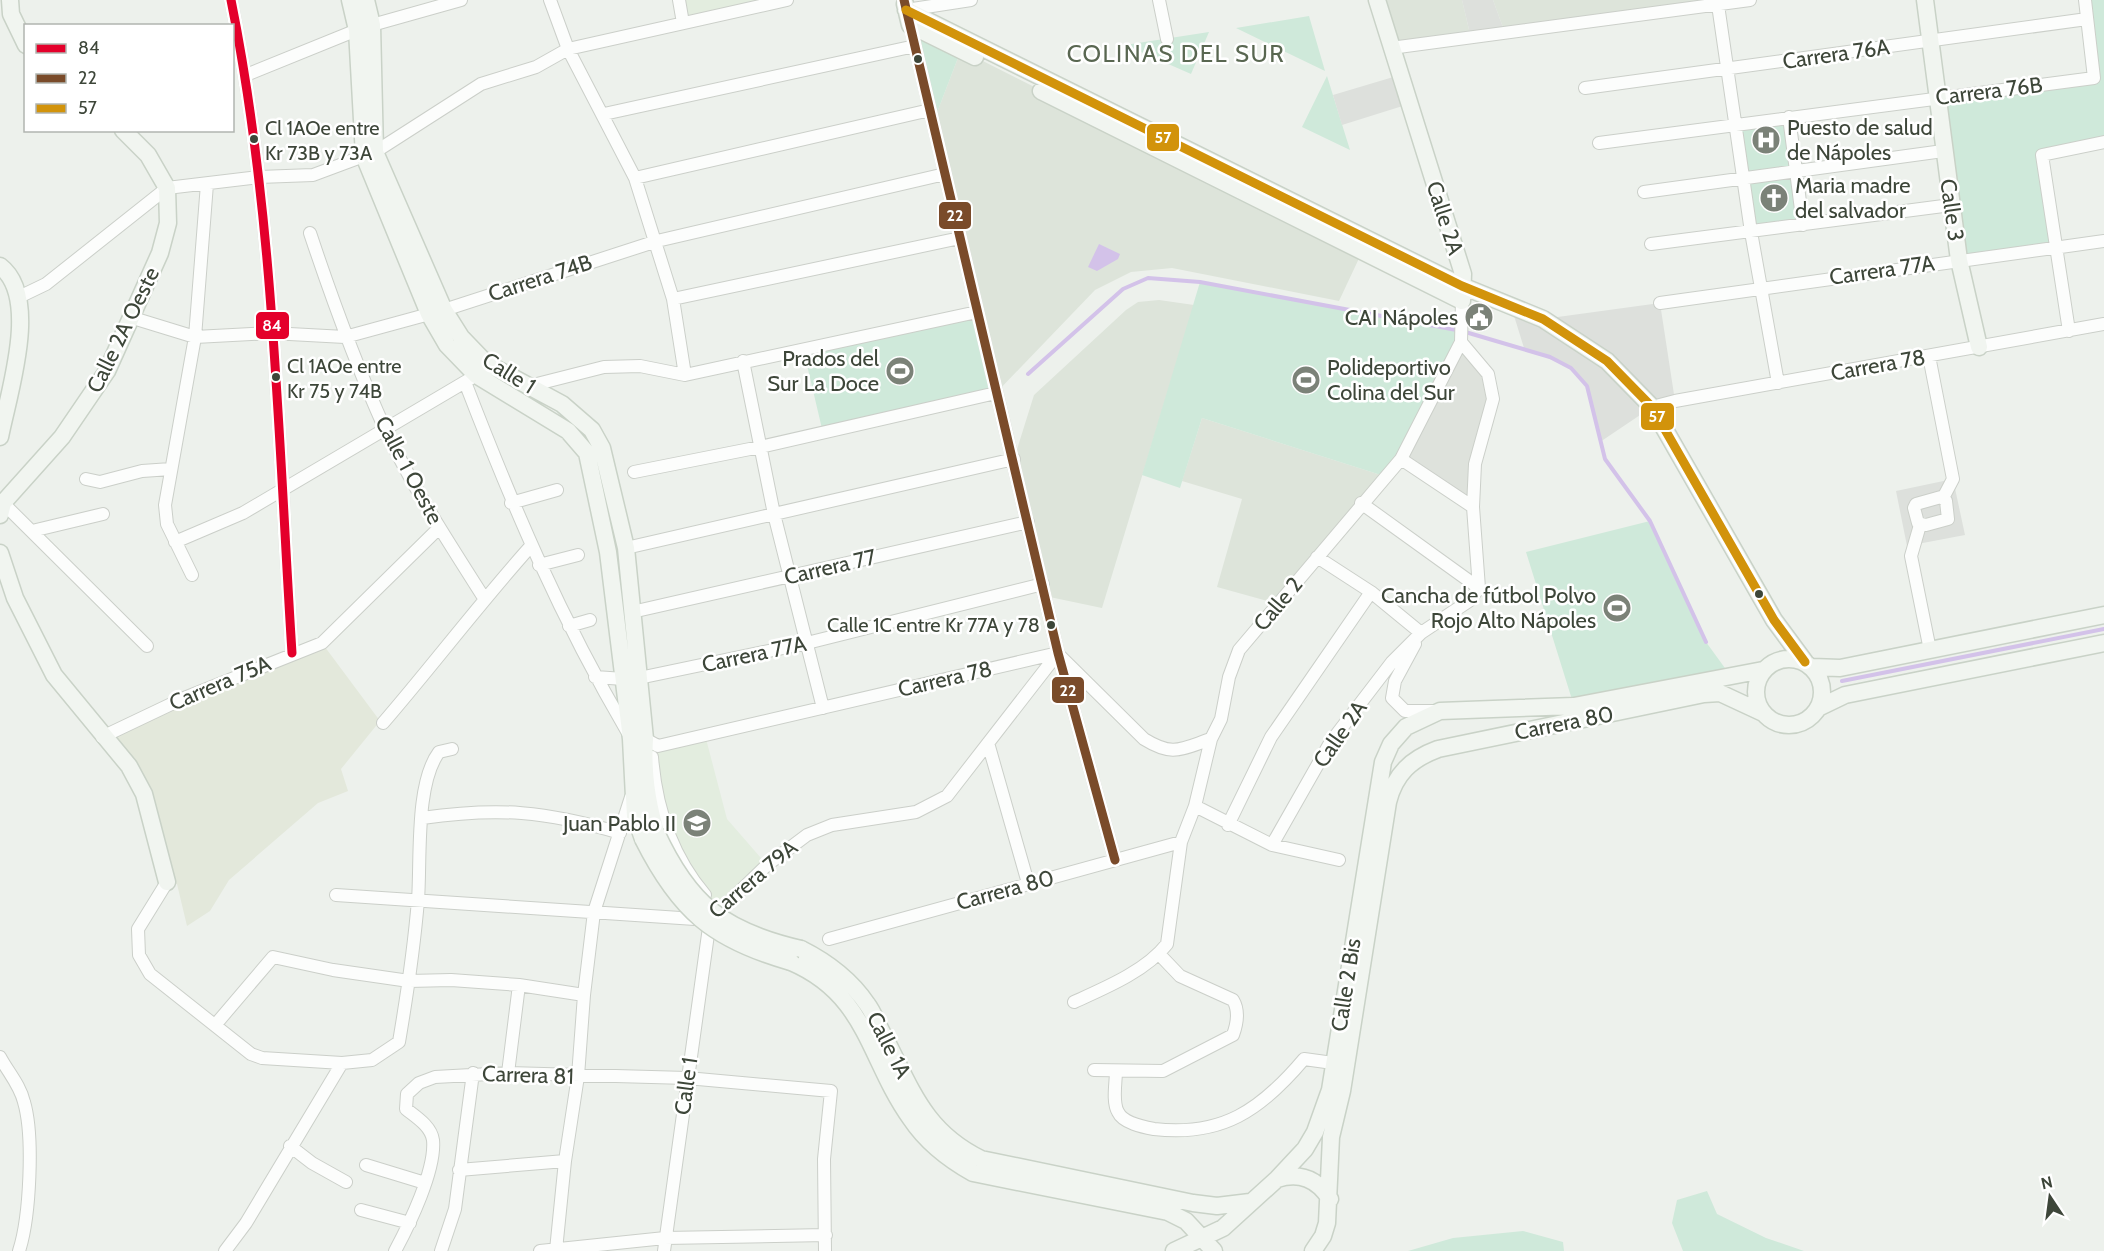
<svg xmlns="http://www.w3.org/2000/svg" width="2104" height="1251" font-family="Cabin,sans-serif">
	<rect width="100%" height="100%" fill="#edf1ec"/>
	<path fill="#dde4da" d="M1377 0H1462L1471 38 1391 48Z
		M1493 0H1708L1505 33Z
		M961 50 1362 252 1339 301 1172 268 1131 272 1095 290 996 393 933 123Z
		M1159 300 1194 305 1102 608 1045 596 1014 459 1034 395 1126 310 1138 302Z
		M1202 418 1384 476 1278 604 1217 587 1242 499 1182 481Z"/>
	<path fill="#dee2dc" d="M1461 342 1491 387 1475 464 1473 507 1401 459Z"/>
	<path fill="#e3eddf" d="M679 0H787L683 23Z
		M705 735 727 819 767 865 720 911 703 893 665 828 652 753 654 749Z"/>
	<path fill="#e3e8db" d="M322 643 380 721 341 769 348 791 318 803 229 880 210 911 187 926 177 884 167 882 144 794 102 737Z"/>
	<path fill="#cfe9da" d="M2085 0H2104V142L2042 156 2057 248 1959 260 1936 97 2094 78Z
		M1309 16 1325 71 1236 28Z
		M910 25 961 50 933 123Z
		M1209 32 1191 74 1125 45Z
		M1327 76 1350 150 1302 127Z
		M1789 117 1803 225 1751 232 1736 124Z
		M1200 282 1462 331 1401 459 1384 476 1202 418 1180 488 1142 475Z
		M977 312 996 393 823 433 803 348Z
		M1650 521 1706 642 1730 675 1574 706 1526 552Z
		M1707 1191 1717 1214 1766 1238 1804 1251H1683L1672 1223 1677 1200Z
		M1523 1231 1563 1242 1564 1251H1408L1453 1238Z"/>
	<path fill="#dde0dc" d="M1462 0H1493L1505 33 1471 38Z
		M1400 75 1409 104 1342 125 1333 95Z
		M1660 303 1675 401 1652 407 1600 442 1587 386 1571 368 1524 348 1511 306 1543 319Z
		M1953 479 1965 535 1907 546 1896 491Z"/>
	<path fill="#d3c2e9" d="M1099 244 1120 254 1118 259 1097 271 1088 267Z"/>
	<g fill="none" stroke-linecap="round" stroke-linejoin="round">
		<path stroke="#d3c2e9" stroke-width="4" d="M1028 374 1123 289 1148 278 1200 282 1462 331 1550 357 1571 368 1587 386 1605 459 1650 521 1706 642
			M1842 681 2104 629"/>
		<g stroke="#cbcfc9" stroke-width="14">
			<path id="street" d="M231 0C274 213 278 436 292 653
				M550 0 568 49 635 178 673 299 685 375
				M679 0 683 23
				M1159 0 1167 39
				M1718 5 1751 232 1778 383
				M906 10 971 0
				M372 25 461 0
				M910 25 1058 653 1115 860
				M1391 48 1750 0
				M246 75 357 30
				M1585 88 2087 19
				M604 114 915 46
				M1789 117 1803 225
				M1599 143 2094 78 2085 0
				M375 152 481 84 536 67 568 49 787 0
				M635 178 930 110
				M1644 192 1943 151
				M310 233C332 299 356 365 385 429 413 488 449 543 484 598
				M1651 244 1951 205
				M19 297 46 284 167 188 259 177 313 175 364 156
				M673 299 960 238
				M1660 303 2104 241
				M133 318 195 337 271 333 345 337 444 310 657 241 945 174
				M2069 331 2042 155 2104 142
				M1929 356 1953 479 1943 498
				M743 361 774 514 823 708
				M465 382C513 507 560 617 628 733
				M529 386 604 367 640 366 685 375 977 312
				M1652 407 1675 401 2104 324
				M1401 459 1473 507
				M634 472 760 447 996 393
				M86 479 100 482 142 471 171 469
				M1941 497 1946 501 1948 519 1926 525 1918 523 1914 508 1916 504Z
				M3 503 147 646
				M511 503 557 490
				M1361 503 1479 588
				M1920 525 1911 556 1930 650
				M32 531 103 514
				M175 542 243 513 470 379
				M626 548 1014 459
				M1317 557 1371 592 1421 633
				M539 565 578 555
				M192 575 167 524 165 505 195 337 207 184
				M632 612 1028 522
				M569 626 590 620
				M1415 644 1395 681 1392 698 1405 711H1435
				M1058 654 1144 739C1173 757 1181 749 1211 739
				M595 677 624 679
				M639 678 807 643 1043 584
				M383 723C433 665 479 604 530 547
				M102 737 184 698 322 643 439 528
				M645 739 658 746 1058 653
				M988 743 1028 883
				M652 757C656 808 671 855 705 895
				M1195 806 1272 845 1339 860
				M422 818C498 807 546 811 620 833
				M1228 825 1271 737 1371 592
				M1272 845 1330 743 1392 662 1421 633 1469 601 1479 588 1473 507 1475 464 1493 399 1488 374 1461 342
				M167 882 138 929 139 955 150 974 251 1054 262 1058 342 1063 372 1060 399 1042C407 995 414 948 418 900 421 860 415 784 439 752L452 749
				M336 895 710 920 767 865 807 835 832 825 916 812 947 796 1058 653
				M829 939 1181 842
				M1074 1002C1105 988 1146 971 1167 944L1181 842 1195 806 1211 739 1221 719 1229 677 1239 650 1401 459 1461 342 1462 301
				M216 1024 273 957 333 970 409 981 451 980 519 985 584 995
				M0 1057C8 1072 20 1085 24 1102 34 1136 30 1217 19 1251
				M1094 1070 1163 1071 1233 1035C1237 1024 1239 1010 1233 1000L1180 976 1159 954
				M1116 1071C1116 1082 1112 1102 1118 1112 1123 1123 1143 1127 1154 1129 1222 1137 1261 1110 1304 1059L1333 1063
				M508 1073 519 985
				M290 1146 312 1163 346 1182
				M366 1165 425 1183
				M459 1170 565 1161
				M361 1210 410 1223
				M556 1250 565 1161 578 1076 584 995 594 912 631 797
				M225 1251 246 1223 342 1063
				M395 1251C409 1225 436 1170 433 1140 431 1126 416 1117 406 1109L407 1094 419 1083 435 1077 508 1073 687 1078 831 1091 824 1159 825 1251
				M441 1251 455 1209 473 1073
				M540 1251 665 1238 826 1235
				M664 1251 710 920"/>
		</g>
		<g stroke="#c9d2c7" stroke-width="19">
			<path id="secondary" d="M10 0 11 14 26 45
				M350 0 357 30 364 156 429 314 447 345 476 375 568 431 587 453 608 552 631 739 635 816 643 839
				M366 0 372 25 375 152 444 310 461 337 486 363 562 404 592 430 602 448 626 548 645 739C643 773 647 800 656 832
				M1925 0 1959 260 1979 347
				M905 4 910 25 975 57
				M906 10 1462 286 1543 319 1607 361 1652 407 1774 620 1805 662
				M1041 91 1462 301 1463 274 1377 0
				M0 266C41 297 8 395 0 437
				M0 515 3 503 62 437 107 371 160 253 168 223 167 188 148 155 123 130
				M0 553 15 598 54 675 129 766 144 794 167 882
				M1756 692a33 33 0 1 1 66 0a33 33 0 1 1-66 0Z
				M1812 667 1840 668 2104 615
				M1818 708 1845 695 2104 643
				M801 949C827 962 850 979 867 1004 874 1013 878 1026 884 1036 912 1090 924 1131 981 1159L1193 1203 1217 1206 1250 1202
				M791 962C868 995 868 1059 911 1119 927 1143 948 1159 973 1173L1168 1212 1186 1221 1214 1251
				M1277 1179C1300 1172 1317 1179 1330 1199
				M1174 1251 1223 1228 1277 1179 1305 1149 1315 1132 1330 1090 1383 762 1391 744 1406 727 1440 711 1574 706 1763 670
				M1313 1251 1323 1236 1327 1223 1331 1137 1342 1091 1388 802C1395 774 1411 759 1438 749L1704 694 1720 693 1763 713"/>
		</g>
		<use href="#street" stroke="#fcfdfc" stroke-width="12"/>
		<use href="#secondary" stroke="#f1f5f0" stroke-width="16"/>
		<g stroke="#c9d2c7" stroke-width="19" stroke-linecap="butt">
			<path id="secondary-bridge" d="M656 832C689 904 723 931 801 949
				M643 839C679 911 713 940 791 962"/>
		</g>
		<use href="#secondary-bridge" stroke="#f1f5f0" stroke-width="16"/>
		<g stroke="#fff" stroke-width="14">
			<path id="bus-1" d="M231 0C274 213 278 436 292 653"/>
		</g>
		<g stroke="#fff" stroke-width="14">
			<path id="bus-2" d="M904 0 1058 653 1115 860"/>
		</g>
		<g stroke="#fff" stroke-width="14">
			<path id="bus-3" d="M906 10 1462 286 1543 319 1607 361 1652 407 1774 620 1805 662"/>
		</g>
		<use href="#bus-1" stroke="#e4002b" stroke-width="9"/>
		<use href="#bus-2" stroke="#7a4b2a" stroke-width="9"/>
		<use href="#bus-3" stroke="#d2930b" stroke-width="9"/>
	</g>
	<defs>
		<g id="hospital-disc" transform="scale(1.5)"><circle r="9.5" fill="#7b8278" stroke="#fff"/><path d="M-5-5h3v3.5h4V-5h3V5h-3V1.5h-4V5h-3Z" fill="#fff"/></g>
		<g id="church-disc" transform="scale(1.5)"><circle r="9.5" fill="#7b8278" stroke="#fff"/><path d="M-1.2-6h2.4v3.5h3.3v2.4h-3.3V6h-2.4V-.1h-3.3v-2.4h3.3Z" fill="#fff"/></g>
		<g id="civic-disc" transform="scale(1.5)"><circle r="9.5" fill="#7b8278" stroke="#fff"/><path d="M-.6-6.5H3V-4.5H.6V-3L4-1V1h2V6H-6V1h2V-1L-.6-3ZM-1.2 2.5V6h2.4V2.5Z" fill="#fff"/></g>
		<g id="stadium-disc" transform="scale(1.5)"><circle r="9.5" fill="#7b8278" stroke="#fff"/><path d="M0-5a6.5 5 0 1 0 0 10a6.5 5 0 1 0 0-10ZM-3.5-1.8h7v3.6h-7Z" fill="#fff"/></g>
		<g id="school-disc" transform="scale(1.5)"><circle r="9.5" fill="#7b8278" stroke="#fff"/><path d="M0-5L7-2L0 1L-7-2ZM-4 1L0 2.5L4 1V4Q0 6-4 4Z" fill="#fff"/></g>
	</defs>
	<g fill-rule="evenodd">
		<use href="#hospital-disc" x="1766" y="140"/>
		<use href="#church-disc" x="1774" y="198"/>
		<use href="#civic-disc" x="1479" y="317"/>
		<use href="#stadium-disc" x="900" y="371"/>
		<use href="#stadium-disc" x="1306" y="380"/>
		<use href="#stadium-disc" x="1617" y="608"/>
		<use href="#school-disc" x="697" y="823"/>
	</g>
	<g fill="#3d4639" stroke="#fff" stroke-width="2">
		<circle cx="918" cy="59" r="5"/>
		<circle cx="254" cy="139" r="5"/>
		<circle cx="276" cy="377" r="5"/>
		<circle cx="1759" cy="594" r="5"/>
		<circle cx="1051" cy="625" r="5"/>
	</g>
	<g text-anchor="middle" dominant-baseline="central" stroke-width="5" stroke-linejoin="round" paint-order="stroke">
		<g font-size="20" fill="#3d4639" stroke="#fff" text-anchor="start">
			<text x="265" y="128">Cl 1AOe entre<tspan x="265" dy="25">Kr 73B y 73A</tspan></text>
			<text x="287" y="366">Cl 1AOe entre<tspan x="287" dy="25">Kr 75 y 74B</tspan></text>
			<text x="1040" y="625" text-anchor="end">Calle 1C entre Kr 77A y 78</text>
		</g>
		<g font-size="22" fill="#3d4639" stroke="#fff">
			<text transform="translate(1836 54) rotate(-8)">Carrera 76A</text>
			<text transform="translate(1989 91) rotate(-7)">Carrera 76B</text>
			<text transform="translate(1952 210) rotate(82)">Calle 3</text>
			<text transform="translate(1445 218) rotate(72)">Calle 2A</text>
			<text transform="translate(1882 270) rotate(-8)">Carrera 77A</text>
			<text transform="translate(540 278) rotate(-18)">Carrera 74B</text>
			<text transform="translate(123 330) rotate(-64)">Calle 2A Oeste</text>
			<text transform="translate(1878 365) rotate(-10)">Carrera 78</text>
			<text transform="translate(509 373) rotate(32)">Calle 1</text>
			<text transform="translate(409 470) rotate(62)">Calle 1 Oeste</text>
			<text transform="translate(830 567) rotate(-13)">Carrera 77</text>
			<text transform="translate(1278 604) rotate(-50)">Calle 2</text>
			<text transform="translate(754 654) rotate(-12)">Carrera 77A</text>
			<text transform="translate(945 679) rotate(-13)">Carrera 78</text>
			<text transform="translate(220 683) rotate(-23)">Carrera 75A</text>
			<text transform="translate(1564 723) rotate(-11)">Carrera 80</text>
			<text transform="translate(1340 734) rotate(-55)">Calle 2A</text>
			<text transform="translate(753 879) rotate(-40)">Carrera 79A</text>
			<text transform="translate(1005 890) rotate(-15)">Carrera 80</text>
			<text transform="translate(1346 985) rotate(-81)">Calle 2 Bis</text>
			<text transform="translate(889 1045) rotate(63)">Calle 1A</text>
			<text transform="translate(528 1075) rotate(2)">Carrera 81</text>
			<text transform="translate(686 1086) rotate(-82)">Calle 1</text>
		</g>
		<g font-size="22" fill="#3d4639" stroke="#fff" text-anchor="end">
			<text x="1787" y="127" text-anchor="start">Puesto de salud<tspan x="1787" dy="25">de Nápoles</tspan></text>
			<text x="1795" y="185" text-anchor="start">Maria madre<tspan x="1795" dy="25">del salvador</tspan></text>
			<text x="1458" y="317">CAI Nápoles</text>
			<text x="879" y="358">Prados del<tspan x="879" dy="25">Sur La Doce</tspan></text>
			<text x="1327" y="367" text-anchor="start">Polideportivo<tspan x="1327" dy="25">Colina del Sur</tspan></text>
			<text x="1596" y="595">Cancha de fútbol Polvo<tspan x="1596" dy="25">Rojo Alto Nápoles</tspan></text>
			<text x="676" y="823">Juan Pablo II</text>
		</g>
		<g font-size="24" letter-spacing="1.5" fill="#596751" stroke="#fff">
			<text x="1176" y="53">COLINAS DEL SUR</text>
		</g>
	</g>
	<g stroke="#fff" stroke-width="2">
		<rect x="1146" y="123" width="34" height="29" rx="6" fill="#d2930b"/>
		<rect x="938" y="201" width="34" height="29" rx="6" fill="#7a4b2a"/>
		<rect x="255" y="311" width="35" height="29" rx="6" fill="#e4002b"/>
		<rect x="1640" y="402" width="35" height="29" rx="6" fill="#d2930b"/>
		<rect x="1051" y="676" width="34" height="28" rx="6" fill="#7a4b2a"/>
	</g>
	<g font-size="16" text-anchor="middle" font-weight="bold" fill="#fff">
		<text x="1163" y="143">57</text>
		<text x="955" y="221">22</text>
		<text x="272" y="331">84</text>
		<text x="1657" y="422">57</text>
		<text x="1068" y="696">22</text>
	</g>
	<rect x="24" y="24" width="210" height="108" fill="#ffffff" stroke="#b1b5b0" stroke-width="1.5"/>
	<rect x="36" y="44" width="30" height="9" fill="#e4002b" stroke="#b1b5b0" stroke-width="1.5"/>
	<text x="78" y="54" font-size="18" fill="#3d4639">84</text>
	<rect x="36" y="74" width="30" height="9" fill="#7a4b2a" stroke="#b1b5b0" stroke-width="1.5"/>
	<text x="78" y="84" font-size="18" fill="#3d4639">22</text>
	<rect x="36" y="104" width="30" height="9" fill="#d2930b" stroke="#b1b5b0" stroke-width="1.5"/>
	<text x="78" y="114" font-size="18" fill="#3d4639">57</text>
	<g transform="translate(2050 1197) rotate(347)" stroke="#ffffff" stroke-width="4.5" paint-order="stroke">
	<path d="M0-4.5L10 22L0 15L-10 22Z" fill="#3d4639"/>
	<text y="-9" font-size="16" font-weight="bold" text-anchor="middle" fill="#3d4639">N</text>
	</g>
</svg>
